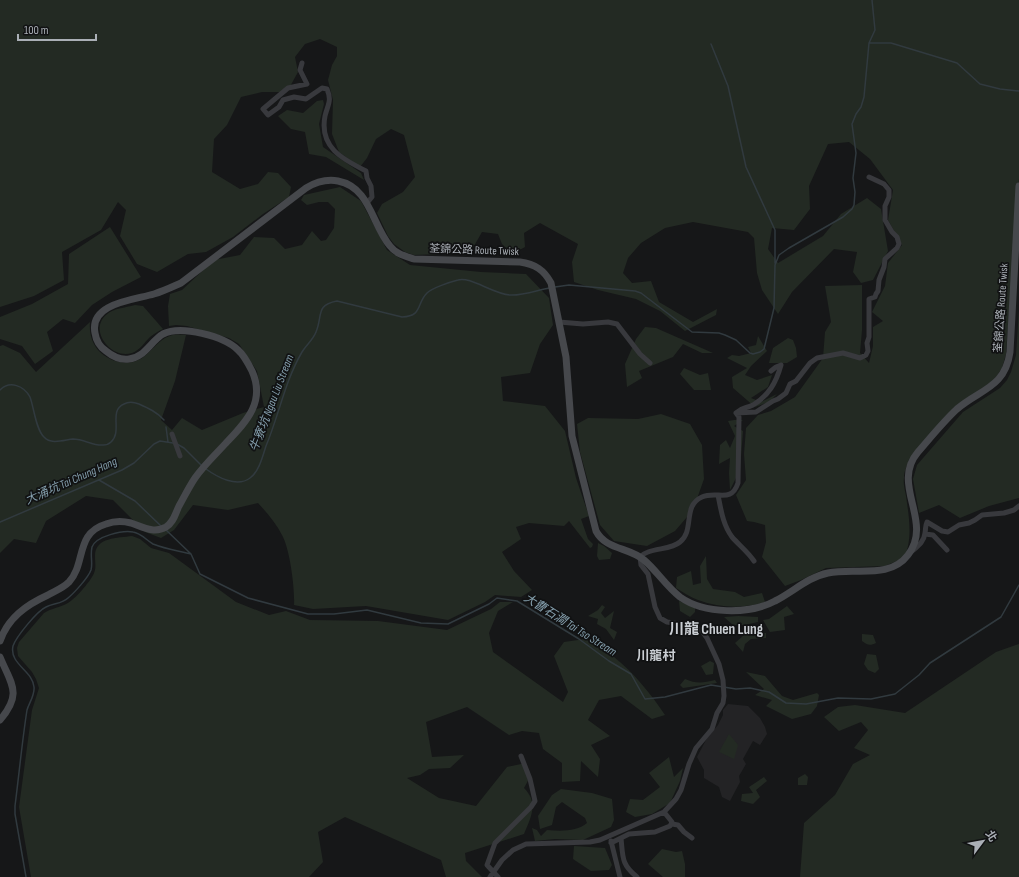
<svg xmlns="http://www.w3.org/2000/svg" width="1019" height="877" font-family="'Sofia Sans Condensed','Noto Sans TC',sans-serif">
	<rect width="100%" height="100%" fill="#161718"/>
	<path fill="#232325" d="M728 704 748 706 760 718 765 727 767 734 760 745 753 741 743 759 746 764 739 776 740 782 730 801 722 797 719 787 704 778V770L697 757 707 738 718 725 723 715V710Z"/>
	<path fill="#232a23" d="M0 0H1019V179L1006 354 1002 368 994 380 957 405 909 460C907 466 904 471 904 478 903 484 905 490 906 496 909 517 913 539 904 558L885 566 826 568 801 580 785 586 762 557 766 542 765 525 754 522 747 521 736 495 746 480 744 454 746 428 758 415 771 411 795 397 823 358 825 332 831 322 825 286 862 285V330L860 353 869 363 873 346V327L883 321 872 312 885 286 888 263 902 245 888 220 893 190 870 159 849 142 828 144 809 186 810 209 794 230 772 228 768 249 778 263 823 236 841 214 867 198 881 209 888 251 873 280 861 283 853 272 857 252 834 249 792 292 778 314 762 290 757 273 754 238 748 232 693 222 665 228 641 243 628 258 623 273 632 283 651 281 659 302 693 322 717 309 716 315 685 331 660 311 636 299 598 290 574 282 572 262 578 244 540 223 524 233 525 247 512 254 502 244 498 234 482 232 470 253 414 255 405 252 394 244 388 236 377 213 382 204 403 192 415 177 404 135 391 129 376 139 367 158 360 167 339 152 332 134 333 100 328 80 332 65 337 56V47L320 39 305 44 295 57 298 72 287 92H262L241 97 227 125 214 139 212 172 240 189 258 184 268 172 278 173 291 187 289 197 263 214 233 237 206 252 188 254 157 272 137 264 120 236 126 210 118 202 101 230 62 252 64 280 34 296 0 307Z
		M323 100 324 104 319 124 323 147 361 173 364 180 326 157 309 154 305 132 291 129 278 116 287 110 303 113 317 101Z
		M340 187 361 201 387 250 410 265 481 272 526 274 549 298 553 325 540 344 530 373 501 377 503 401 545 406 565 431 576 478 589 516 581 519 588 539 593 544 592 547 590 548 569 521 564 526 529 523 516 527 521 539 502 552 514 571 532 590 521 597 495 595 485 602 448 620 366 606 313 609 294 605C295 589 290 549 282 535 276 523 267 513 258 503L228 510 193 505 174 530 161 538 145 532 113 500 86 496 46 521 36 543 14 539 0 553V346L3 345 20 353 36 372 90 322C89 334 92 345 101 353 114 364 133 367 146 355 153 349 157 343 165 338 172 334 178 334 186 335L175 381 161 420 172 430 182 418 202 430 243 413 264 407 257 371 239 344 229 338 187 326 176 325 169 326 168 306 170 294 182 290 214 260 240 255 254 237 274 238 285 249 302 245 312 231 321 241 326 240 334 228 335 209 328 202H319L307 205 301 200 304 195Z
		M110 227 141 277 112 292 92 305 75 323 63 319 47 332 53 351 35 364 22 346 0 339V317L32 304 68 284 69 254Z
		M135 305 143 306 163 329C158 331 154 334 150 337 144 343 140 350 132 353 112 360 88 331 106 315 113 308 125 308 135 305Z
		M1019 309V498L989 506 960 518 939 505 919 513 913 479 917 465 963 412 1000 388 1007 380 1011 372 1016 355Z
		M645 327 656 328 713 353H702L683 344 673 357 639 371 642 378 627 387 625 364 636 339Z
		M758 336 767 351 751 366 745 375 757 380 772 375 768 387 751 398 761 402 777 394 769 402 755 407 733 388 732 377 747 368 727 358 732 355 739 356 751 353 748 347 756 345Z
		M788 338 793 340 796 348 797 357 787 363H769L773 348Z
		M684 368 700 375 708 373 711 390H694L680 374Z
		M661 414 690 424 702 445 704 479 693 510 675 531 647 546 614 541 600 525 580 452 577 424 588 418 638 419Z
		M734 420H743L734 426 743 431 740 470 730 490 729 473 730 458 719 464 720 445 726 440 730 448 735 436 728 421Z
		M132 536 140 539 151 548 169 553 236 602 269 615 286 611 310 620 378 621 447 630 491 609 500 602H513L498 611 489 633 493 652 563 702 568 692 554 656 564 642 585 639C595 645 605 650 614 657 634 673 651 694 665 715L652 719 621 696 599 700 588 720 610 736 591 745 600 759 598 777 581 761 580 781 562 782V763L543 749 539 733 522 731 509 735 467 707 426 722 432 757 464 755 450 768 429 769 420 775 407 778 439 798 476 806 507 767 526 763 530 777 524 788C539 803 531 817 524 834L465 853 466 861 482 877H446L441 860 345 817 318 832 323 862 309 877H31L19 807 32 710 39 688 36 679 32 672 18 656 17 648 19 642 44 613C50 609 57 608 64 605 73 602 87 585 92 577 97 569 95 564 95 556 95 537 118 538 132 536Z
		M598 543 604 546 612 553 610 559 599 560 597 556Z
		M706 556 707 579 713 589 735 592 744 597 762 593 765 602C743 609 720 608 698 600 690 597 683 592 676 588L677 577 691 571 693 585 701 583 700 566Z
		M679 601 695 608V612L690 617 680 611Z
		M602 605 605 607 601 613 605 618 614 611 610 628 617 632 614 640 606 629 597 624 598 619 588 616 598 610Z
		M787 606 794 614 784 617 785 630 770 632 763 620 769 619Z
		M738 616 758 617V622L744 625H733L724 617Z
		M766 633V638L751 639 745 644 743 652 735 643 744 635Z
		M862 634 873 635 876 643C870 646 867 645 862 641Z
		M1019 644V877H800L804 823 835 795 853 764 870 755 854 748 868 730 861 722 839 731 824 717 838 707 855 705 905 713 996 652Z
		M867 654 876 655 879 669 875 673 868 670 864 664Z
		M710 661 714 663 713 674 706 675 701 666Z
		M746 672 765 676 782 696 793 700 817 693 819 695 817 706 811 714 792 719 766 706 772 700 755 695 764 689Z
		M685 679C696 684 703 683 715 680L717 683 683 688 680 685Z
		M729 734 738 745 734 759 719 752Z
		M669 757 674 777 683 768 680 781 670 803 652 814 635 817 626 812 630 799 643 800 660 787 649 773Z
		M805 774 808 777 807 785H798V778Z
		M764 777 767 781 756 790 760 797 753 804 741 801 742 794 753 793 749 787Z
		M561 789 592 793 612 799 614 820 611 827 583 840 555 839 535 841 532 828 537 830 541 836 547 830C560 831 577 832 587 823L585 818 562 802 556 807 552 825 540 829 538 816 552 795Z
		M574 846 605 848 612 865 609 870 591 871 573 859Z
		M662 849 676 852 682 851 685 864V877H663L648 864Z"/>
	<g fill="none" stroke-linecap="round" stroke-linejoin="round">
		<path stroke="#313a3f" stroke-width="1.5" d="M869 43H891L957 63 980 84 1000 89 1019 91
			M711 44 728 86 746 167 775 230V263
			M555 287 569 285 635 291 641 293 692 332 719 333 725 335 736 340 750 353 753 354 760 352 764 349 774 308 775 265 779 255 789 248 843 217 852 209 854 205 855 192 853 178 856 153 852 124 856 114 861 107 864 97 869 43 875 30 872 0
			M0 390C10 380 24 386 30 397 34 408 36 430 44 437 51 445 64 440 73 439 84 439 93 446 103 445 106 445 109 444 111 442 123 431 108 411 124 404 129 401 134 402 139 404 148 408 157 412 164 420
			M166 427 168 442
			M177 444 184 448 201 465
			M206 469C217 477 237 488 250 478 259 472 263 455 266 446 279 415 285 381 302 352 306 345 313 340 316 332 323 316 315 305 337 301L402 317C423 316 416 304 427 293 432 288 450 282 458 280 470 276 493 294 510 295 521 296 538 290 549 288
			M99 480 135 501 161 526
			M0 522 122 470 134 463 154 444 160 441 173 443
			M165 529 191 554 200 574 248 598 308 614H334L367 610 421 623 448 624 489 604 497 598 517 601 579 639 609 661 631 674 645 699 665 697 711 685 736 689 750 688 769 692 786 703 806 704 838 698 871 699 895 694 919 675 930 663 1001 617 1019 585
			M26 877 15 814V806C19 775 22 742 27 710 29 703 35 695 34 687 33 671 9 664 13 646 16 637 37 611 46 607 53 603 62 604 68 598 74 593 88 578 91 570 93 563 90 556 92 547 96 536 123 530 133 532 141 533 146 540 153 544 165 549 179 551 191 554"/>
		<path stroke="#38393d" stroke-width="5" d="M302 63 300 70 307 84 288 88 263 109 268 115 279 107 283 100 294 97 306 99 322 88 327 89C332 101 328 104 325 116 319 147 342 159 366 171L367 178 371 186 372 197 367 203
			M559 322 583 324 608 322 617 324 640 354 650 363
			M736 413 756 412 773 401 778 399 786 393 790 384 796 381 810 363 817 358 843 353 860 358 866 355 868 351 867 343 869 337V299L875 297 876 294 878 291 879 280 884 267 885 259 897 248 899 244 897 237 892 232 885 220V206L889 197V190L884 184 869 177
			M172 434 180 456
			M718 495C721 510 723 525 732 537 739 545 748 552 754 561
			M925 534 933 535 947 550
			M911 552C918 546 924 542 925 533 926 528 925 526 927 522L942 531 948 532 959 525 969 523 975 520 982 515 1004 513 1014 510 1019 506
			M672 824 678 825 684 832 692 838
			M621 838C623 857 621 864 637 877
			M611 841 620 877
			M611 843 629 834 655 832 670 826 672 822 664 812
			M490 877 502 860 513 850 526 844 590 842 600 840 664 812 676 799 681 790 689 764 696 748 712 729 717 713 723 703 724 696 723 680 719 664 707 638 701 630 692 626 667 622 660 618 655 607 648 574 641 565 640 557C642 555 645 553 648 552 658 548 672 549 680 542 695 530 682 506 702 497 717 490 731 504 738 483L739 417 736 413C744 406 745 409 753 405 769 395 776 383 781 365L776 367 771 371
			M498 877 487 865 495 843 531 807 535 801 530 779 521 756"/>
		<path stroke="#46484c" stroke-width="7" d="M0 641C8 618 26 605 48 595 55 591 63 588 69 582 86 564 75 533 106 524 114 521 123 521 131 523 143 527 154 534 166 527 174 522 175 514 179 506 184 497 189 487 195 478 204 465 216 454 226 443 246 422 266 402 252 371 248 363 244 355 238 350 224 336 181 325 163 334 151 341 144 358 129 359 121 360 112 356 106 351 100 347 96 340 95 333 89 303 134 300 154 294 164 291 172 287 181 283L306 188C316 182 327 179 338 181 370 187 372 225 390 246 396 254 405 256 414 259L520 262C535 264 544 270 551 283L566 357 572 436 596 531C606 550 629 547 644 560 657 571 666 586 680 597 704 614 749 615 775 601 793 592 808 577 828 573 855 567 889 580 908 555 934 521 890 485 918 452 931 437 943 422 957 409 980 389 1005 388 1010 352L1019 186
			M0 657C11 684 23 693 0 720"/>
	</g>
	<g text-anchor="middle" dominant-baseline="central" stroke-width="3.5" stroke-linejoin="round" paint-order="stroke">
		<g font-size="11" fill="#aaafb6" stroke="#111213">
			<text transform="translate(474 250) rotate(2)">荃錦公路 Route Twisk</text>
			<text transform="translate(1001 308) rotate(-86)">荃錦公路 Route Twisk</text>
		</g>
		<g font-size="12" font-style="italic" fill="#859fad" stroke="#111213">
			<text transform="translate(272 403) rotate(-69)">牛寮坑 Ngau Liu Stream</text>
			<text transform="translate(71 481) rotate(-24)">大涌坑 Tai Chung Hang</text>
			<text transform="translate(570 625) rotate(32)">大曹石澗 Tai Tso Stream</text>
		</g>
		<g font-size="13" font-weight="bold" fill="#caced3" stroke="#111213">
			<text x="656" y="656">川龍村</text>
		</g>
		<g font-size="15" font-weight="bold" fill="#caced3" stroke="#111213">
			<text x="716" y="629">川龍 Chuen Lung</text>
		</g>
	</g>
	<g transform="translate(983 841) rotate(58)" stroke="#111213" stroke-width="3" paint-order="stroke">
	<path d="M0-3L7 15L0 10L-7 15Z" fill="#aaafb6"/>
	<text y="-6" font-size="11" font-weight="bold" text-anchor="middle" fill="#aaafb6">北</text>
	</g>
	<path d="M18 34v6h78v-6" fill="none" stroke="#aaafb6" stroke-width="2"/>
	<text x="24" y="34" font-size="12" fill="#aaafb6" stroke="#111213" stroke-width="3" paint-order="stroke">100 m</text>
</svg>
